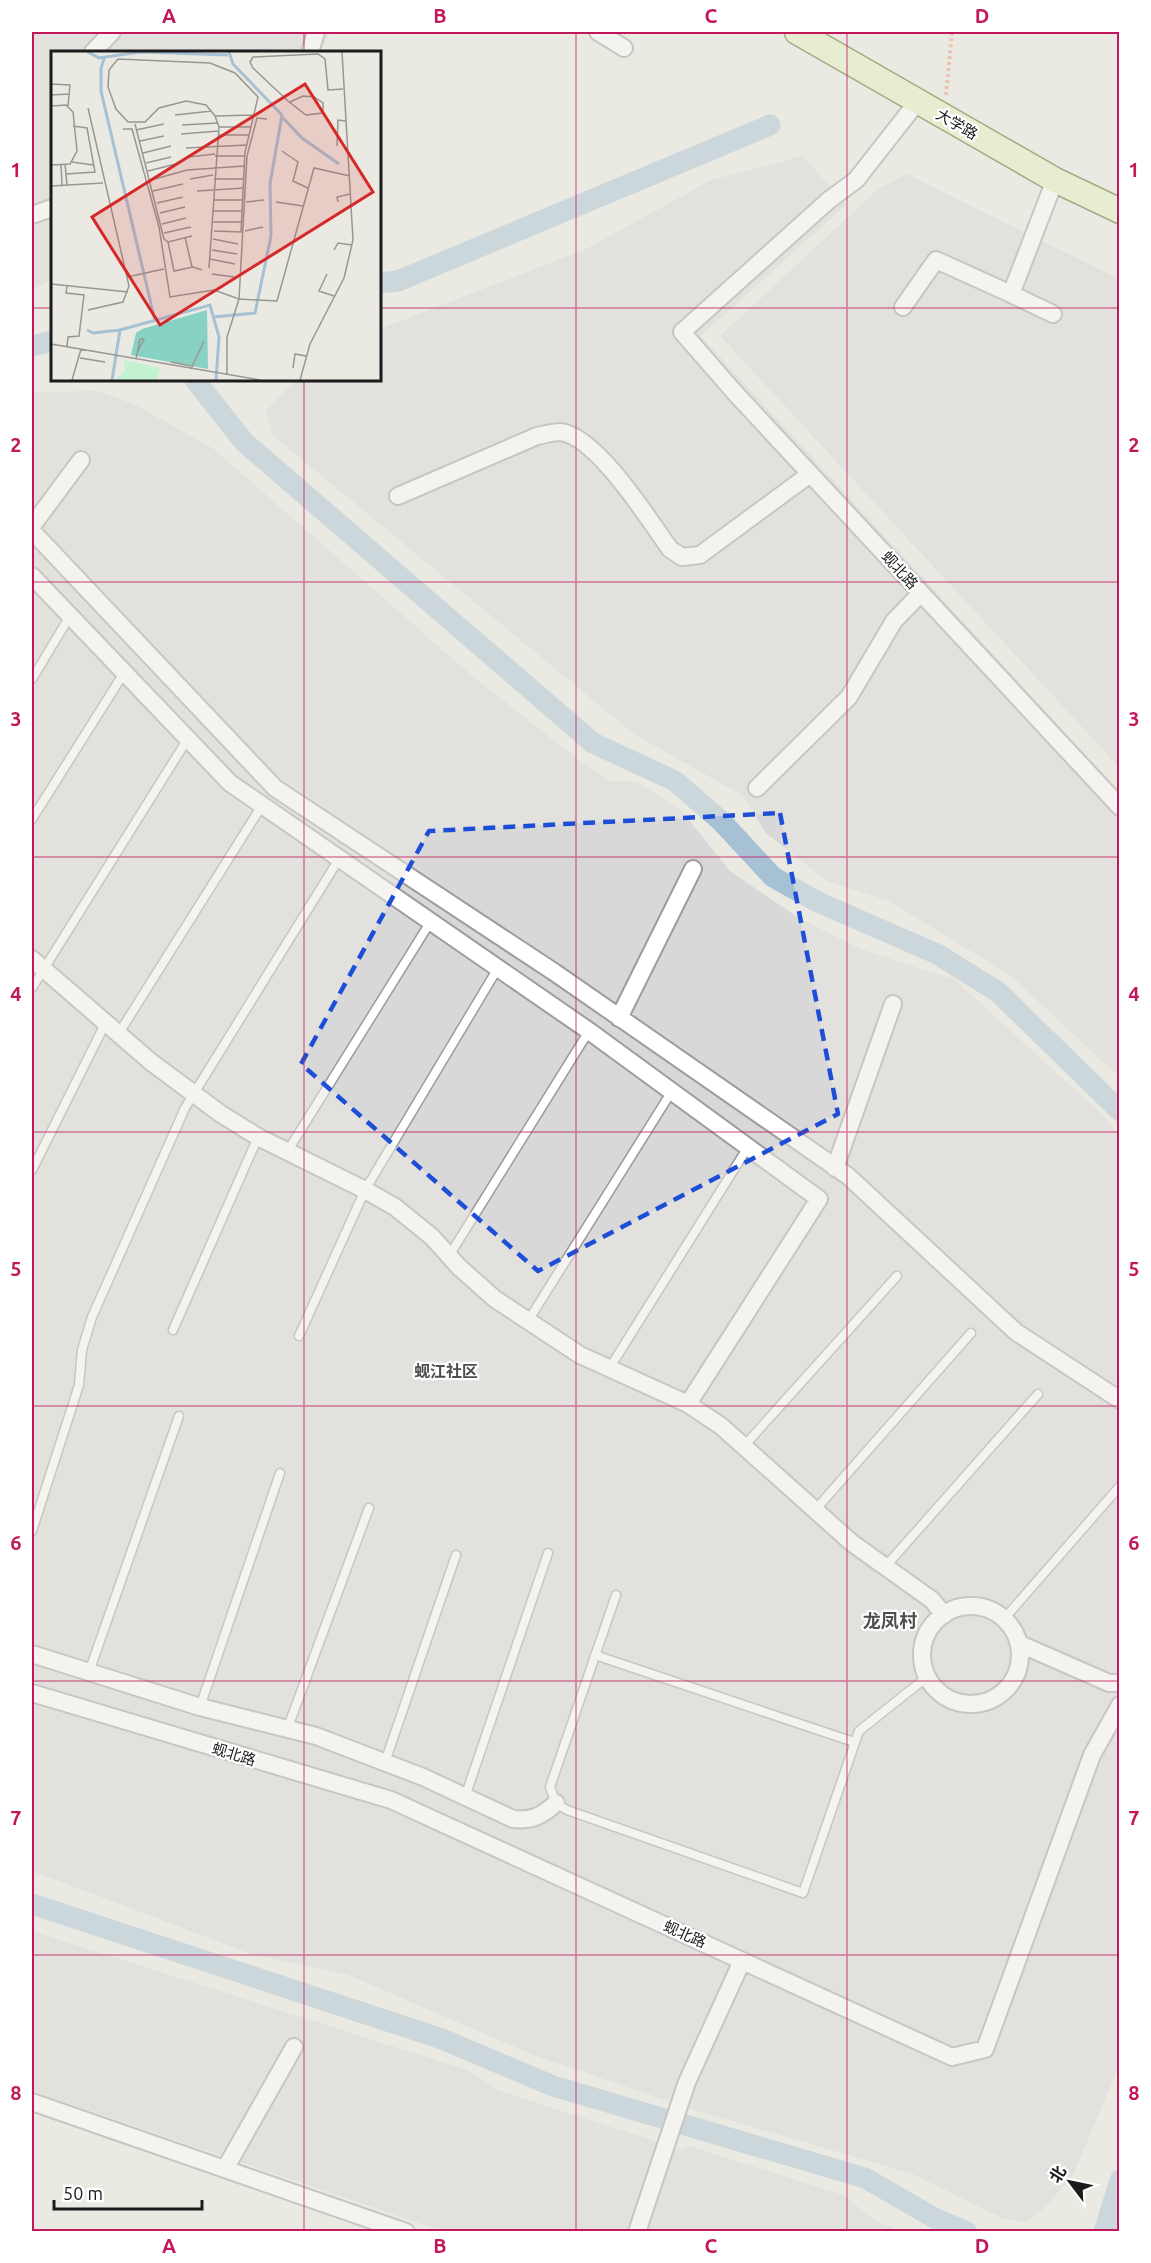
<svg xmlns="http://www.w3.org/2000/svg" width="1151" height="2263" font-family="Ubuntu,'Noto Sans SC',sans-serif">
	<rect width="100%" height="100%" fill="#ebeae2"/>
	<path fill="#d9d8d8" d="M32 32H330L320 52H52V279L32 290Z
		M803 156 846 205 701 336 1119 791V1077L1011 976 889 901 827 881 766 833 743 796 634 734 272 435 266 411 296 380H380V329L586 249 711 180Z
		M907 174 1119 279V767L720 336 878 189Z
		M99 391 138 406 214 449 470 674 575 757 611 782H637L681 810 730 871 796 916 858 948 955 980 1104 1116 1119 1135V2066L1074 2173 1047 2206 1026 2222 1002 2218 910 2173 698 2111 538 2057 348 1975 251 1954 32 1871V392Z
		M32 1931 470 2071 498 2090 682 2150 690 2146 843 2195 876 2221 900 2231H442L32 2091Z"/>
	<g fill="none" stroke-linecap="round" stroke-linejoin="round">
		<path stroke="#a7c1d4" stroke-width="21" d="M380 283 398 281 770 125
			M32 346 52 341
			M195 380 244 442 593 743 675 781 721 821 773 877 818 902 937 954 998 992 1120 1111
			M32 1904 442 2039 553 2086 865 2178 936 2219 967 2232
			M1104 2232 1120 2180"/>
		<g stroke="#9c9c9c" stroke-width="11">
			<path id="service" d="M32 679 70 616
				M32 819 124 673
				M32 988 187 740
				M119 1033 261 807
				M287 1152 431 921
				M32 1170 106 1022
				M449 1256 589 1031
				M528 1321 672 1091
				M173 1330 258 1137
				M299 1336 365 1190 498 968
				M609 1369 748 1147
				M745 1445 897 1276
				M816 1509 971 1333
				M32 1531 79 1385 82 1350 92 1317 185 1108 339 859
				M885 1567 1038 1394
				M616 1595 550 1787 556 1803 567 1810 803 1893 859 1731 927 1677
				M1004 1619 1120 1486
				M595 1655 854 1742
				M89 1672 179 1416
				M200 1707 280 1473
				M288 1727 369 1508
				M385 1762 456 1555
				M465 1797 548 1553"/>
		</g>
		<g stroke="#9c9c9c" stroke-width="20">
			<path id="minor" d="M598 32 624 48
				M93 52 112 32
				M310 52 316 32
				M918 101 856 180 829 200 682 332 736 394 1120 807
				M32 215 52 208
				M903 307 936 260 1011 294
				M1053 314 1011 294 1055 180
				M398 496 537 436C543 435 553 432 560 432 596 435 649 520 670 549L682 557 700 555 810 474
				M32 526 81 460
				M32 531 275 788 554 972 848 1176 1016 1332 1120 1400
				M32 576 230 783 589 1031 819 1199 688 1404
				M757 788 849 697 894 621 921 593
				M32 959 151 1062 221 1114 258 1137 365 1190 395 1207 432 1237 459 1267 495 1299 580 1355 688 1404 721 1426 852 1543 932 1600 944 1615
				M619 1018 693 869
				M835 1168 893 1004
				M922 1655a49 49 0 1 1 98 0a49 49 0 1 1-98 0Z
				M1020 1644 1109 1683H1120
				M32 1654 200 1707 316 1736 423 1777 513 1819C532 1821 542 1816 556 1803
				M32 1693 391 1800 952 2057 985 2049 1092 1755 1120 1705
				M32 2102 406 2232
				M225 2169 294 2047
				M637 2232 687 2082 742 1961"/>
		</g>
		<g stroke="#4a6311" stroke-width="27">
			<path id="secondary" d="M797 32 1055 180 1120 211"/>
		</g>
		<path stroke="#e89876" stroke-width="4" stroke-dasharray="3 3" stroke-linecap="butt" d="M946 95 952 32"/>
		<use href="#service" stroke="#fff" stroke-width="8"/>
		<use href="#minor" stroke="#fff" stroke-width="16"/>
		<use href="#secondary" stroke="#e3f1ba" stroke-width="24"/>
	</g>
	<path d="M0 0H1151V2263H0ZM780 813 838 1114 538 1271 301 1064 429 831Z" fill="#ebeae2" fill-opacity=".55" fill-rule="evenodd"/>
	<path fill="none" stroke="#1d4ed8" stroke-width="4.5" stroke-dasharray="12 8" stroke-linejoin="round" d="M780 813 838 1114 538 1271 301 1064 429 831Z"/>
	<path fill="none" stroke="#c2185b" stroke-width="1.5" stroke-opacity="0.55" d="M304 32V52M576 32V2232M847 32V2232M32 308H52M380 308H1120M304 380V2232M32 582H1120M32 857H1120M32 1132H1120M32 1406H1120M32 1681H1120M32 1955H1120"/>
	<g text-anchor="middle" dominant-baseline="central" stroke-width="4.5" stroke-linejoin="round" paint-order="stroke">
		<g font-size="15" fill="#1b1b1b" stroke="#fff">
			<text transform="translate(957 124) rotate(30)">大学路</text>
			<text transform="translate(900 570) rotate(47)">蚬北路</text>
			<text transform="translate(234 1754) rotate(17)">蚬北路</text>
			<text transform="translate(685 1934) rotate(24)">蚬北路</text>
		</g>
		<g font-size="16" font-weight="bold" fill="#4e4e4e" stroke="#fff">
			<text x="446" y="1371">蚬江社区</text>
		</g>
		<g font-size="18" font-weight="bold" fill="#4e4e4e" stroke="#fff">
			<text x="890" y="1620">龙凤村</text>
		</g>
	</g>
	<g transform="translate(51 51)">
		<rect width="330" height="330" fill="#ebeae2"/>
		<path d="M73 309 109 317 106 329H65L74 319Z" fill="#c2f2cf"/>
		<path d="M156 259 157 318 80 304 85 282 91 278Z" fill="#88d2c4"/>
		<path fill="none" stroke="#a7c1d4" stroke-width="3" d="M37 1 48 7 89 1 177 4M54 5 50 17V40L104 270M232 67 251 87 288 113M162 266 204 262 220 185 219 133 231 64 182 13 178 1M36 279 42 282 69 279 159 254 168 286 165 329M61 329 69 279"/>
		<path fill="none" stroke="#989792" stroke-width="1.5" d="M0 33 19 34 17 55M0 44 18 43M239 51 252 45 263 46 272 52V62L255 64 237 50 202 17 199 11 202 6 267 3 274 8 277 39 292 38M0 55 15 54 22 61 26 100 19 113 0 114M124 64 161 60M164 65 203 64M84 73 113 188 117 191M131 74 167 72M168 76H200M72 78H81L108 176 119 246 163 239 188 248 226 250 263 117 299 125M85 79 113 73M130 83 168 80M167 84H198M89 90 113 85M286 95 287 69 295 70M135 97 196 94M231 100 247 111 242 130 257 137M92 102 120 95M164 105H194M137 106 164 103M21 111 42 114M95 112 120 106M14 113 16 134M10 114 11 134M97 120 125 113M15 123 44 121 36 77 22 75M139 128 162 124M163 128H193M100 129 136 119 193 115M0 135 52 132M102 140 132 133M146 140 193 137M163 149H192M195 151 213 149M225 151 252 155M287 151 286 146 299 143M106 152 132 146M161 160H191M109 162 134 156M162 171H190M111 173 135 167M194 180 212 176M113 182 140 176M141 185 117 191 123 220 142 216 151 219M134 186 141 216M162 188 187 193M161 199 186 203M283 199 287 192 301 194M159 208 184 213M158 217 168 76 164 65 155 54 135 50 108 57 94 71H77L65 58 57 36 58 19 67 8 159 12 184 22 207 46 194 101 190 181 163 180M161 223 183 226M276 223 268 240 283 245M76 226 113 218M0 233 77 241M37 259 72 251 78 235 37 57M0 293 209 329M16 295 17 286 28 285 33 244 15 242 16 235M29 307 54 311M85 308 89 288H93L86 302M120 311 140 315M242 317 244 303 255 305M140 318 153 290M176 324V286L188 248 196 105 206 67 216 68M21 329 30 298M249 329 259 293 293 227 302 189 291 1"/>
		<path fill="#d62828" fill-opacity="0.15" stroke="#d62828" stroke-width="3" d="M254 33 322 141 109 274 41 166Z"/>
		<rect width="330" height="330" fill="none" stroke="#1b1b1b" stroke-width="3"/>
	</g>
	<rect width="1151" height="2263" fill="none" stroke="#ffffff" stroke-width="66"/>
	<g transform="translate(1070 2182) rotate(302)" stroke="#ffffff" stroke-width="4.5" paint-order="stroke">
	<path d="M0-4.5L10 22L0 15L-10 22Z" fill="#1b1b1b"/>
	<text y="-9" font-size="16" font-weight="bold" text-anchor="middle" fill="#1b1b1b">北</text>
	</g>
	<path d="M54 2200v9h148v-9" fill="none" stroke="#1b1b1b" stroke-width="3"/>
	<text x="63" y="2200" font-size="18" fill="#1b1b1b" stroke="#ffffff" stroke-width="4.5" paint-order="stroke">50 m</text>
	<rect x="33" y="33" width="1085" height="2197" fill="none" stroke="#c2185b" stroke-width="2"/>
	<g font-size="20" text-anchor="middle" font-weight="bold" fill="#c2185b">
		<text x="169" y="23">A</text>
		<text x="440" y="23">B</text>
		<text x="711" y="23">C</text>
		<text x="982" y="23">D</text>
		<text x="16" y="177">1</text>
		<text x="1134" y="177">1</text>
		<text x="16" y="452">2</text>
		<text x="1134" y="452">2</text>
		<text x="16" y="726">3</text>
		<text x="1134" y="726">3</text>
		<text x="16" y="1001">4</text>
		<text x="1134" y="1001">4</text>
		<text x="16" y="1276">5</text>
		<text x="1134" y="1276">5</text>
		<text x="16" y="1550">6</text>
		<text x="1134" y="1550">6</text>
		<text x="16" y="1825">7</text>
		<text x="1134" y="1825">7</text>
		<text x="16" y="2100">8</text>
		<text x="1134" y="2100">8</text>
		<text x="169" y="2253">A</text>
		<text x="440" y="2253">B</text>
		<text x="711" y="2253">C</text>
		<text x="982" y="2253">D</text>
	</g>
</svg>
